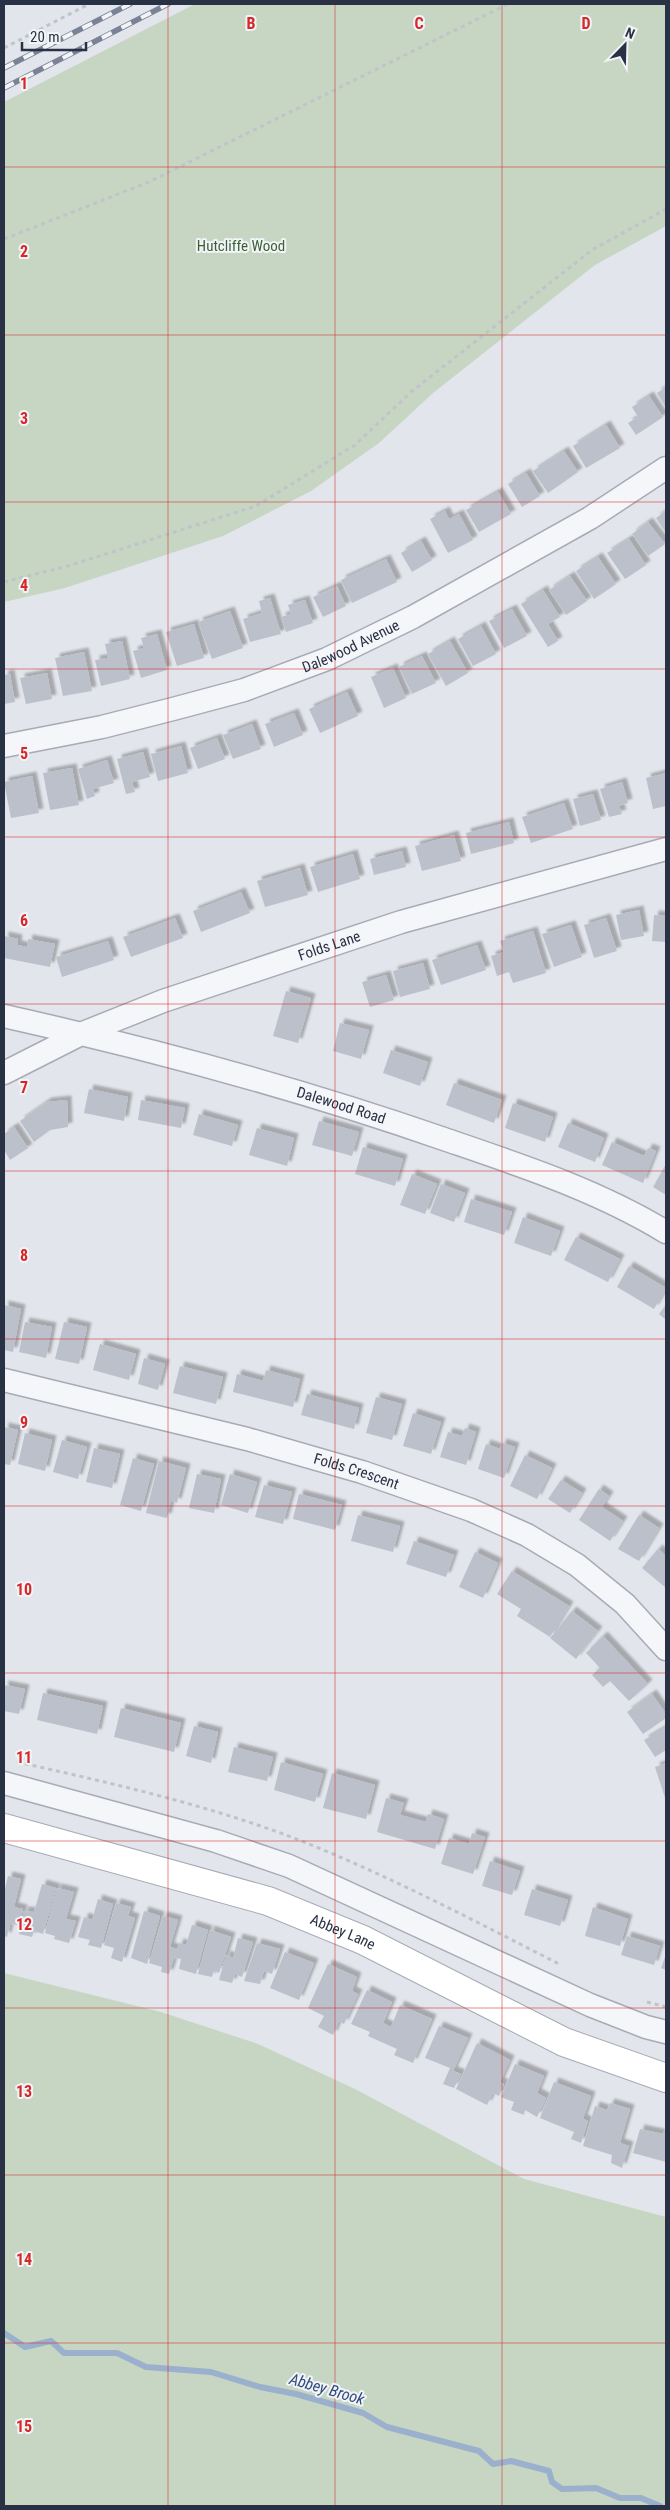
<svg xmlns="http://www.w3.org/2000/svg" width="670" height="2510" font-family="'Roboto Condensed',sans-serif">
	<defs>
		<filter id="shadow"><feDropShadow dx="4.5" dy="-4.5" stdDeviation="1" flood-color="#0004"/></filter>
	</defs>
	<rect width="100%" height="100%" fill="#e2e5eb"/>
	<path fill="#c6d6c2" d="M195 4H666V226L595 265 433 393 379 443 311 491 223 536 65 588 4 602V102Z
		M4 1973 161 2012 258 2044 355 2089 524 2179 666 2217V2506H4Z"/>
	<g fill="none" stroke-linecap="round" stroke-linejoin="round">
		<path stroke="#9bb0cd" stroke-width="6" d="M4 2333 25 2347 51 2341 64 2353H117L146 2367 211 2372 260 2387 296 2394 363 2413 387 2427 479 2451 493 2464 511 2461 549 2471 552 2482 562 2489 596 2488 620 2498H641L660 2506"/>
	</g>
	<path fill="#bcc0cb" filter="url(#shadow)" d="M666 387V408L657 393Z
		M649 396 663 417 636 435 628 423 638 417 632 407Z
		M606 425 620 448 586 468 573 446Z
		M564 451 578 472 548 493 533 471Z
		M526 473 540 496 522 507 508 484Z
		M498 492 511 514 479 532 466 510Z
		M445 511 449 519 459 514 473 540 448 553 430 519Z
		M666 511V533L656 518Z
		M648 522 665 544 648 556 632 534Z
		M629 539 646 565 625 579 607 553Z
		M421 541 432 560 412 572 401 553Z
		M598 557 616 584 594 599 576 571Z
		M386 559 397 582 352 603 341 580Z
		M570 576 587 601 566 615 549 590Z
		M337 586 346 606 323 617 313 597Z
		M543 590 560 617 548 624 558 641 548 647 521 604Z
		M270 598 281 634 250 642 243 619 262 613 259 601Z
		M305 600 313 623 286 632 281 617 291 614 288 605Z
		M512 609 527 636 504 648 489 621Z
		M230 611 243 648 212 659 198 622Z
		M194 624 204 658 177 666 166 632Z
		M481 626 496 654 473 666 458 639Z
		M157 634 167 670 141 678 133 651 144 648 141 638Z
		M122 641 130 679 101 686 95 660 108 658 105 644Z
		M450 641 468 673 446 686 428 654Z
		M84 652 92 691 63 696 55 658Z
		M422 656 436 683 412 694 399 667Z
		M393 668 406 698 384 708 371 677Z
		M47 673 52 699 26 704 20 678Z
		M10 674 15 702 4 704V675Z
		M347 692 358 716 320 733 309 709Z
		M294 713 303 735 274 747 265 724Z
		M252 724 261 749 233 759 223 735Z
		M217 738 225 759 198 769 190 748Z
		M181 746 188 773 158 781 151 754Z
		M143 752 150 777 132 782 135 792 126 794 117 759Z
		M107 760 114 783 93 789 95 796 87 799 78 769Z
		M72 768 79 805 50 810 43 773Z
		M666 773V806L653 809 646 778Z
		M32 776 39 813 11 818 4 782Z
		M622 782 628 803 619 806 622 814 609 817 600 789Z
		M593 794 601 820 580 826 573 799Z
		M564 803 573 829 531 843 522 817Z
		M509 822 514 843 471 854 466 833Z
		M454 835 461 861 422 871 415 846Z
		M402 851 406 867 374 875 370 859Z
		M353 854 360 879 318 892 310 867Z
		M300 868 308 895 265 907 257 881Z
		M241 892 250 913 201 932 193 911Z
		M639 910 644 936 621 940 616 915Z
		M654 915 666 916V942L652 941Z
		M175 918 183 938 131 957 123 937Z
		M606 918 617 951 594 958 584 925Z
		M571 925 582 957 554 967 542 934Z
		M533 931 546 973 513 983 509 972 497 976 491 956 504 952 500 941Z
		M4 936 18 939 17 945 27 947 28 939 55 944 50 967 4 958Z
		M108 941 114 960 62 977 56 957Z
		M477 945 486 970 441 985 432 960Z
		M423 963 430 989 400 997 393 971Z
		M386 975 394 1000 370 1007 362 982Z
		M286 991 311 998 298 1043 273 1036Z
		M340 1023 369 1030 361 1059 333 1051Z
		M391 1050 428 1062 420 1086 383 1073Z
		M454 1083 502 1100 494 1123 446 1105Z
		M89 1089 128 1097 124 1121 84 1113Z
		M67 1100 68 1127 50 1130 34 1142 20 1121 47 1102Z
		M141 1100 185 1108 181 1128 138 1120Z
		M513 1103 553 1117 545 1142 505 1128Z
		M199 1114 238 1125 232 1146 193 1135Z
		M319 1121 359 1132 352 1156 312 1145Z
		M568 1123 604 1138 595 1162 558 1147Z
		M14 1127 28 1148 10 1160 4 1150V1134Z
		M257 1128 294 1138 287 1166 249 1155Z
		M612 1142 644 1156 648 1148 656 1151 643 1183 602 1165Z
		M363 1147 403 1159 395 1186 355 1174Z
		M666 1164V1195L653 1187Z
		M412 1174 437 1184 425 1214 400 1205Z
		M441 1184 465 1193 454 1222 430 1213Z
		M471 1199 512 1212 504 1235 464 1222Z
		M523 1217 560 1231 551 1256 514 1243Z
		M576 1237 620 1259 608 1282 564 1260Z
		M629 1266 666 1288 654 1309 617 1287Z
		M4 1305 21 1309 13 1352 4 1350Z
		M666 1305V1320L659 1314Z
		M25 1322 52 1327 46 1358 19 1352Z
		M64 1322 87 1327 79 1364 55 1359Z
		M100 1344 136 1354 129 1380 93 1370Z
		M144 1358 165 1364 158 1390 138 1384Z
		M180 1366 223 1377 216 1404 173 1393Z
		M266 1370 300 1379 293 1407 233 1392 237 1374 263 1381Z
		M307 1394 359 1408 354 1429 301 1415Z
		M376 1397 402 1404 392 1440 366 1433Z
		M413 1413 441 1422 431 1454 403 1446Z
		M4 1427 18 1430 10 1465 4 1464Z
		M465 1428 476 1432 466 1465 440 1457 448 1432 462 1436Z
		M25 1433 52 1440 45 1471 18 1464Z
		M62 1440 87 1447 78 1479 53 1472Z
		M502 1443 515 1447 504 1478 478 1469 486 1444 500 1449Z
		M94 1448 120 1454 112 1488 86 1482Z
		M525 1455 552 1468 537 1499 510 1486Z
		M133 1458 154 1464 141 1511 120 1505Z
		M159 1461 186 1468 177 1503 171 1501 167 1518 146 1513Z
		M197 1474 221 1479 214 1513 189 1508Z
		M230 1474 257 1482 248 1513 221 1505Z
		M561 1480 582 1493 570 1513 548 1499Z
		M264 1485 292 1492 283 1524 255 1517Z
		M599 1489 609 1496 602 1507 623 1521 610 1541 579 1520Z
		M299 1494 342 1505 335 1530 293 1519Z
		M358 1515 400 1526 393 1552 351 1541Z
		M639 1515 659 1528 639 1561 618 1549Z
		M414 1541 454 1555 446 1577 406 1564Z
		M658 1549 666 1556V1588L642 1568Z
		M475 1552 498 1563 483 1598 459 1587Z
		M512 1571 569 1606 550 1637 517 1616 521 1609 497 1594Z
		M572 1611 598 1631 576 1659 550 1638Z
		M603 1636 648 1684 629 1701 610 1681 603 1687 592 1675 600 1668 586 1653Z
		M4 1685 25 1689 19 1714 4 1711Z
		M43 1693 103 1706 97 1734 37 1720Z
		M652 1694 666 1714V1718L643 1734 627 1712Z
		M121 1708 181 1723 174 1752 114 1737Z
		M194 1726 218 1732 211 1763 186 1756Z
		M666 1727V1750L655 1757 644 1740Z
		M234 1747 273 1757 267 1781 228 1772Z
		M281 1762 323 1774 315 1802 274 1790Z
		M666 1763V1801L655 1767Z
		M332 1773 375 1785 366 1819 323 1808Z
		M386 1798 404 1803 400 1815 426 1822 428 1814 444 1819 435 1849 377 1832Z
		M472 1833 485 1837 473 1874 441 1864 449 1838 469 1844Z
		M490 1861 520 1871 512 1895 482 1886Z
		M8 1876 21 1879 14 1907 23 1909 19 1925 10 1924 7 1937 4 1936V1893Z
		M42 1884 56 1888 43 1934 34 1931 32 1937 19 1934 24 1911 34 1912Z
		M57 1888 74 1892 66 1919 76 1921 69 1943 54 1939 55 1936 45 1933Z
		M532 1889 568 1900 560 1926 524 1915Z
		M98 1899 113 1904 101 1948 88 1945 90 1940 78 1937 84 1917 92 1920Z
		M116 1903 131 1907 128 1916 135 1918 122 1962 111 1958 114 1948 104 1945Z
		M593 1907 628 1919 620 1946 585 1936Z
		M144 1911 160 1916 147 1964 131 1958Z
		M163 1916 178 1920 170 1947 177 1949 179 1943 186 1945 192 1925 208 1930 196 1974 179 1969 181 1959 174 1958 169 1974 161 1972 162 1967 149 1963Z
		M210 1930 231 1937 219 1973 214 1970 212 1977 198 1974Z
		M627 1936 660 1946 654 1965 621 1955Z
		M238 1938 253 1942 242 1977 235 1974 232 1983 219 1980 226 1955 233 1958Z
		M257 1943 280 1949 272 1974 264 1971 260 1984 244 1981Z
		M285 1952 314 1963 299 2000 270 1988Z
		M666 1954V1970L661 1968Z
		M328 1964 357 1977 352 1991 358 1994 344 2024 339 2021 333 2035 318 2027 324 2016 308 2008Z
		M367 1990 392 2002 383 2023 391 2027 400 2005 432 2019 413 2063 394 2055 397 2049 368 2036 370 2032 351 2024Z
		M439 2026 468 2038 453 2071 461 2074 454 2088 443 2084 450 2068 425 2058Z
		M477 2043 510 2060 500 2082 504 2084 499 2096 493 2093 487 2105 456 2089Z
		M515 2064 544 2076 537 2093 546 2098 537 2117 525 2110 524 2115 511 2110 514 2102 501 2097Z
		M554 2082 591 2096 583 2119 588 2121 581 2143 571 2139 574 2132 540 2118Z
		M610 2103 630 2109 620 2143 629 2146 622 2168 611 2163 612 2155 583 2146 595 2106 607 2110Z
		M666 2125V2162L633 2153 640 2129 663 2134Z"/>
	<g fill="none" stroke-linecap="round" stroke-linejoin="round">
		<g stroke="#a7abb6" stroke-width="25">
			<g id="minor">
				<path id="s1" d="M4 746 102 727 173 709 244 690 327 659 413 617 590 518 666 468"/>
				<path id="s2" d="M4 1016C152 1049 300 1089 444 1139 520 1165 597 1190 666 1232"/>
				<path id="s3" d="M4 1073 83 1033 163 1001 401 922 666 849"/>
				<path id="s4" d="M4 1380 247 1439 362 1472 471 1510 527 1535 577 1565 625 1604 666 1649"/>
				<path d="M4 1783 216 1841 289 1866 590 2005 646 2027 666 2032"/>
			</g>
		</g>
		<g stroke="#a7abb6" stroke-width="30">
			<g id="secondary">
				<path id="s5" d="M4 1828 268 1901 363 1940 564 2042 666 2078"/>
			</g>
		</g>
		<path stroke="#c0c3ca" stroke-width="3" stroke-dasharray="4 4" stroke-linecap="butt" d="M4 48 89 4
			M4 239 149 182 508 4
			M4 582 68 566 256 506 355 445 411 392 592 250 666 209
			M17 1762C107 1782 199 1803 286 1835 380 1871 469 1918 559 1964
			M647 2002 666 2007"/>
		<use href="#minor" stroke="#f5f6f9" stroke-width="22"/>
		<use href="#secondary" stroke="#fff" stroke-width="28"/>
		<g stroke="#7a8396" stroke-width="5.5">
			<path id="rail" d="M4 68 130 4
				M4 88 168 4"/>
		</g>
		<use href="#rail" stroke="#f2f4f8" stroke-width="4" stroke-dasharray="11" stroke-linecap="butt"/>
	</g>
	<path fill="none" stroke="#d62828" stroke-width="1" stroke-opacity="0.55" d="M168 4V2506M335 4V2506M502 4V2506M4 167H666M4 335H666M4 502H666M4 669H666M4 837H666M4 1004H666M4 1171H666M4 1339H666M4 1506H666M4 1673H666M4 1841H666M4 2008H666M4 2175H666M4 2343H666"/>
	<g text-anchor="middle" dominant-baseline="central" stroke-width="4" stroke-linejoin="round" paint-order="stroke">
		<g font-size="15" fill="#3a6135" stroke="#f2f4f8">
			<text x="241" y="246">Hutcliffe Wood</text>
		</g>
		<g font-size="15" fill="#293145" stroke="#f2f4f8">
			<text stroke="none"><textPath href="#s1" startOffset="362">Dalewood Avenue</textPath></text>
			<text stroke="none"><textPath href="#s3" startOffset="350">Folds Lane</textPath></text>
			<text stroke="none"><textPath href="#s2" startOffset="349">Dalewood Road</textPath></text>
			<text stroke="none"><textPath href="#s4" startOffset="364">Folds Crescent</textPath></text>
			<text stroke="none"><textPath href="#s5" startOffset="355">Abbey Lane</textPath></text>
		</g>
		<g font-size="16" font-style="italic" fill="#2f4c7c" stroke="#f2f4f8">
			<text transform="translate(327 2389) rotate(16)">Abbey Brook</text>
		</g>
	</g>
	<g font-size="16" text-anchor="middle" font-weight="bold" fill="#d62828" stroke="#f2f4f8" stroke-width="4" stroke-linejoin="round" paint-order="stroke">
		<text x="251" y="29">B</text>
		<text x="419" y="29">C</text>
		<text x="586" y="29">D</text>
		<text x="24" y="89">1</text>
		<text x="24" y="257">2</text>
		<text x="24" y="424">3</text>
		<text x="24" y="591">4</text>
		<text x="24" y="759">5</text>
		<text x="24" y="926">6</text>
		<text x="24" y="1093">7</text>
		<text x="24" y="1261">8</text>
		<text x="24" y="1428">9</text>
		<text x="24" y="1595">10</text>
		<text x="24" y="1763">11</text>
		<text x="24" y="1930">12</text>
		<text x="24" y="2097">13</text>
		<text x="24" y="2265">14</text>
		<text x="24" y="2432">15</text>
	</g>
	<rect width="670" height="2510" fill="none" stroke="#293145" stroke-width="10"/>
	<g transform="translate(625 45) rotate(23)" stroke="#f2f4f8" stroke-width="4" paint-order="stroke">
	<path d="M0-4L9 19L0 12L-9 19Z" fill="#293145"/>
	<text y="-8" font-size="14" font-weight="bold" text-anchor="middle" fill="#293145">N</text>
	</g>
	<path d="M22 42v8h64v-8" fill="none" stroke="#293145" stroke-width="2.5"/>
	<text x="30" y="42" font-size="15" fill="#293145" stroke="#f2f4f8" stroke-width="4" paint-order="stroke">20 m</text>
</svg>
